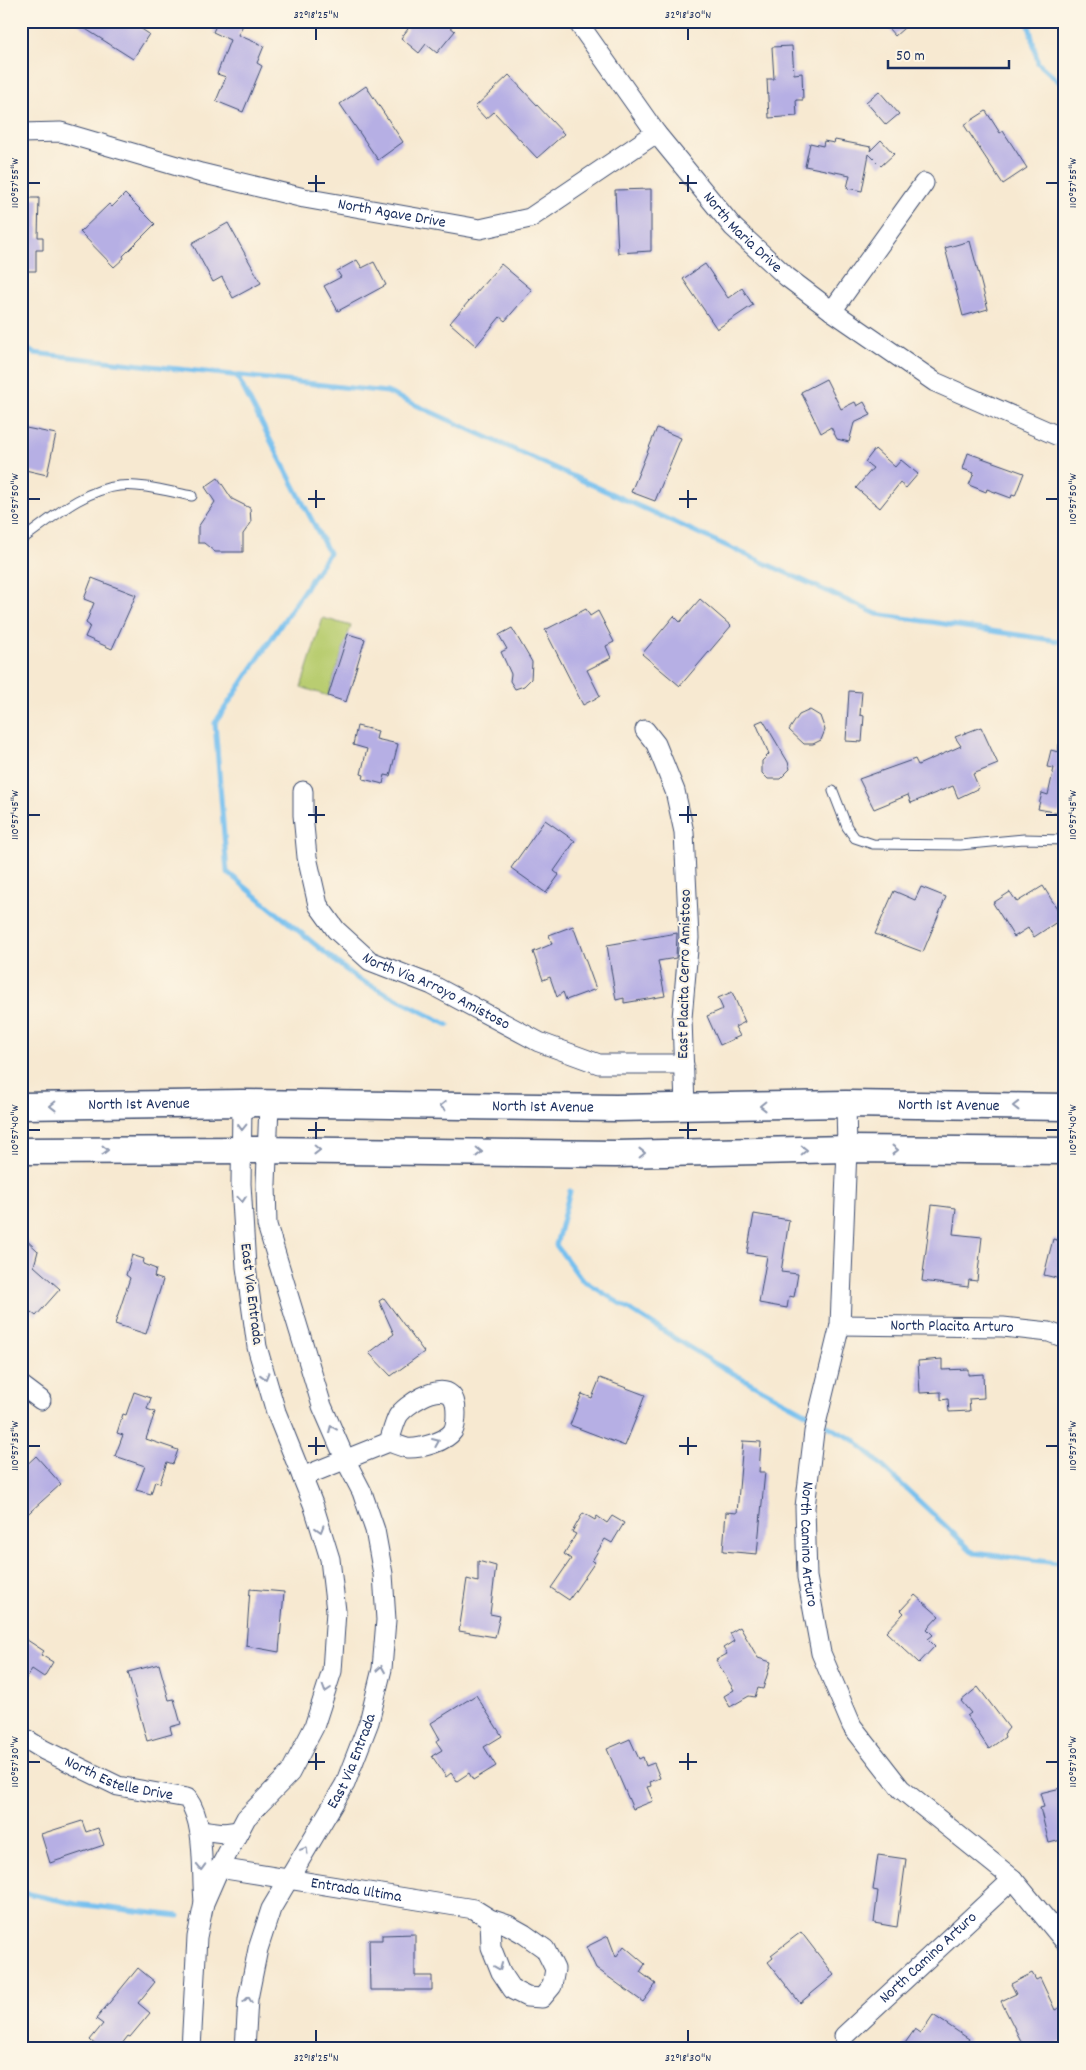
<svg xmlns="http://www.w3.org/2000/svg" width="1086" height="2070" font-family="Dekko,sans-serif">
	<rect width="100%" height="100%" fill="#fcf5e5"/>
	<filter id="ink" filterUnits="userSpaceOnUse"><feTurbulence type="fractalNoise" baseFrequency=".02" numOctaves="2"/><feDisplacementMap in="SourceGraphic" scale="10" xChannelSelector="R" yChannelSelector="G"/><feConvolveMatrix kernelMatrix="1 2 1 2 8 2 1 2 1" color-interpolation-filters="sRGB"/></filter>
	<filter id="wash" filterUnits="userSpaceOnUse"><feTurbulence type="fractalNoise" baseFrequency=".0096" numOctaves="4" result="noise"/><feDisplacementMap in="SourceGraphic" scale="20" xChannelSelector="R" yChannelSelector="G"/><feGaussianBlur stdDeviation="1.12" result="paint"/><feColorMatrix in="noise" values="0 0 0 0 0 0 0 0 0 0 0 0 0 0 0 0 0 1.4 0 .05"/><feComposite in="paint" operator="in"/></filter>
	<g filter="url(#wash)">
		<rect width="100%" height="100%" fill="#f7e9d1"/>
		<path fill="#b9cd71" stroke="#6a7e68" d="M323 618 351 626 328 696 301 687Z"/>
		<g fill="none" stroke-linecap="round" stroke-linejoin="round">
			<path stroke="#76c0ef" stroke-width="5" d="M1028 21 1038 63 1065 87
				M21 344 33 353 387 392 877 614 1065 642
				M237 376 329 553 215 723 227 872 356 978 448 1025
				M570 1191 556 1245 581 1279 716 1364 813 1417
				M820 1422 856 1441 974 1553 1065 1564
				M21 1892 76 1904 179 1916"/>
		</g>
		<g id="blocks">
			<path fill="#b6afe4" d="M73 21H144L140 28 149 34 133 59Z
				M218 21H245L238 35 264 46 257 63 262 66 243 112 216 101 226 77 217 74 230 40 213 32Z
				M399 21H443L455 31 437 53 426 44 419 53 401 38 408 29Z
				M882 21H912L895 36Z
				M792 46 794 74 802 73 803 100H796L797 116 769 118 767 79H774L772 47Z
				M509 75 564 134 537 158 494 112 486 119 475 107Z
				M366 86 403 142 378 160 340 104Z
				M879 91 899 114 886 125 866 102Z
				M986 111 1000 133 1003 131 1027 168 1003 184 964 125Z
				M835 140 871 147 870 151 881 140 894 154 881 166 869 154 862 191 847 188 850 175 805 166 810 143 823 146 824 141 834 143Z
				M651 189V251L618 253 615 190Z
				M125 194 155 224 123 256 124 258 114 267 80 232 109 204 112 207Z
				M21 198H39L38 237H43V250H36V271H21Z
				M228 223 261 283 233 298 222 277 213 282 192 243Z
				M970 241 988 309 963 316 945 248Z
				M357 260 362 268 374 262 386 285 338 311 324 286 341 277 337 271Z
				M501 264 532 290 505 321 500 317 476 346 450 323Z
				M705 264 728 298 742 288 753 305 717 329 683 279Z
				M826 379 841 409 855 402 857 406 864 402 871 415 854 423 849 442 837 439 831 427 821 433 801 392Z
				M21 427 56 434 47 475 21 469Z
				M657 428 681 438 655 501 631 492Z
				M875 449 895 467 901 460 918 474 906 488 900 483 880 508 856 488 873 468 865 462Z
				M968 453 1024 473 1015 496 1012 495 1011 498 987 489 986 492 969 485 974 473 963 469Z
				M218 478 232 499 250 508 251 523 243 534V552H215L204 543H198V527L215 502 205 487Z
				M92 578 136 595 112 649 85 637 90 626 86 623 94 603 84 599Z
				M700 599 731 626 680 686 642 654 674 616 680 622Z
				M586 609 590 616 598 611 614 642 606 646 611 658 587 670 600 696 583 705 545 630Z
				M512 628 532 662 531 679 524 686 515 689 510 681 511 674 501 652 507 649 499 635Z
				M348 634 365 639 346 702 328 696Z
				M849 691 862 692 860 715 864 716 862 742 846 741Z
				M810 710 820 716 825 730 821 740 813 744H804L789 730 799 715Z
				M763 720 788 762 790 769 780 779H768L762 773V761L769 754 756 723Z
				M357 726 378 731 376 739 398 744 390 776 385 775 383 784 363 779 364 775 361 774 367 749 353 745Z
				M981 727 998 764 973 774 979 788 958 798 953 786 911 803 908 795 874 809 859 779 915 759 918 765 961 746 955 737Z
				M1059 744H1065V792L1059 813 1038 809 1042 793 1048 795 1054 768 1047 767 1051 750 1058 752Z
				M545 820 575 841 554 871 559 875 546 893 511 868Z
				M1043 886 1063 918 1034 937 1028 928 1014 937 993 903 1010 892 1017 902Z
				M921 887 946 897 923 952 875 934 894 891 915 900Z
				M573 926 596 989 566 1000 563 992 557 997 550 977 543 980 533 952 552 944 549 935Z
				M677 933 676 958 658 961 665 996 624 1003V998L616 1000 607 945Z
				M732 992 745 1022 735 1027 740 1036 720 1045 707 1016 723 1009 718 998Z
				M932 1205 956 1208 953 1234 982 1237 977 1281 969 1280 968 1287 922 1281Z
				M754 1214 789 1220 781 1272 798 1274 794 1297 789 1296 787 1308 759 1303 767 1256 747 1253Z
				M21 1235 38 1251 34 1266 60 1289 36 1316 31 1312 21 1320Z
				M1053 1239 1065 1242V1280L1044 1275Z
				M132 1255 144 1259 143 1264 156 1269 154 1277 163 1280 146 1334 115 1324 130 1278 126 1275Z
				M384 1298 424 1352 391 1376 369 1353 394 1334 379 1301Z
				M942 1359V1370L968 1369V1375L983 1374 984 1398 969 1399 970 1411 949 1412 948 1399 941 1400V1392L920 1393 918 1361Z
				M600 1378 645 1395 625 1446 570 1425 582 1394 592 1398Z
				M134 1392 151 1398 147 1409 155 1412 146 1439 178 1450 173 1464 167 1462 160 1483 155 1481 151 1494 136 1490 145 1466 115 1456 123 1435 117 1433 123 1414 126 1415Z
				M743 1441 761 1442 759 1472H765L757 1554 723 1551 726 1512 737 1513Z
				M36 1456 61 1484 21 1520V1470Z
				M583 1513 595 1520 597 1516 607 1523 612 1516 624 1523 612 1543 605 1539 592 1561 595 1562 569 1600 551 1588 571 1559 564 1554 576 1534 572 1532Z
				M478 1561 496 1566 490 1614 500 1616 495 1637 459 1631 467 1579 478 1582Z
				M250 1589 284 1592 279 1652 246 1646Z
				M915 1595 939 1616 927 1629 933 1635 928 1639 935 1646 919 1663 886 1632 904 1613 901 1610Z
				M740 1627 758 1658 771 1662 763 1689 758 1688 755 1697 749 1696 730 1707 724 1696 734 1690 716 1660 727 1654 723 1648 734 1641 730 1633Z
				M21 1636 44 1651 41 1655 53 1662 44 1677 32 1669 21 1686Z
				M159 1664 169 1700 174 1699 181 1724 170 1727 172 1734 147 1741 128 1672Z
				M978 1687 1009 1728 1004 1734 1005 1737 989 1749 967 1716 971 1713 961 1701Z
				M476 1695 502 1736 484 1747 496 1766 473 1780 469 1773 457 1781 451 1773 446 1777 432 1756 442 1750 436 1741 440 1739 431 1723Z
				M630 1739 639 1759 643 1757 646 1766 654 1763 660 1778 650 1782 651 1786 647 1787 653 1801 633 1809 607 1749Z
				M1065 1787V1839L1049 1843 1040 1808 1044 1807 1040 1793Z
				M82 1821 86 1832 98 1828 104 1845 50 1863 41 1834Z
				M878 1855 906 1859 897 1927 874 1923 878 1891 873 1890Z
				M801 1932 834 1975 800 2003 768 1962 773 1958 771 1955Z
				M415 1934V1976H432V1990H370L369 1940H382V1935Z
				M608 1936 616 1957 624 1946 645 1964 640 1972 656 1984 643 2002 596 1968 586 1947Z
				M138 1968 155 1982 138 2003 150 2013 130 2037 128 2036 118 2049H100L90 2040 103 2024 96 2019Z
				M1032 1973 1036 1980 1040 1978 1055 2010 1065 2005V2039L1046 2049H1025L1001 2001 1016 1994 1011 1984Z
				M933 2015 969 2039 963 2049H901L915 2029 921 2033Z"/>
		</g>
	</g>
	<g filter="url(#ink)">
		<use href="#blocks" fill-opacity="0" stroke="#3c4b6f" stroke-width="1"/>
		<g fill="none" stroke-linecap="round" stroke-linejoin="round">
			<g stroke="#3c4b6f" stroke-width="11">
				<path id="lane" d="M21 540C50 520 82 490 119 486 139 483 171 492 192 496
					M833 791 847 827 855 838 873 844 960 845 1024 839 1065 840"/>
			</g>
			<g stroke="#3c4b6f" stroke-width="21">
				<g id="street">
					<path id="s1" d="M577 21 656 133 733 227 787 277 832 311 935 382 1065 439"/>
					<path id="s2" d="M21 133 61 132 201 173 304 198 480 229 530 218 656 133"/>
					<path d="M832 311 924 183"/>
					<path d="M645 730 656 744 675 791 684 832 689 938 682 1018 685 1107"/>
					<path id="s3" d="M303 791V815L307 857 318 905 336 930 370 961 432 985 539 1042 599 1064H684"/>
					<path id="s4" d="M846 1104 847 1149 840 1325 814 1432 805 1507 807 1577 821 1653 852 1726 901 1789 1013 1879 1065 1942"/>
					<path id="s5" d="M840 1325 1003 1327 1049 1332 1065 1338"/>
					<path d="M21 1385 41 1400"/>
					<path d="M302 1477 389 1442C395 1444 402 1447 407 1448 419 1449 446 1442 453 1431 456 1426 456 1419 456 1413 456 1407 455 1399 451 1395 438 1383 405 1405 398 1416 394 1424 392 1433 389 1442"/>
					<path id="s6" d="M21 1736 44 1750 118 1786 187 1798C206 1823 201 1870 204 1902"/>
					<path d="M200 1830 224 1833 239 1831"/>
					<path id="s7" d="M219 1868 474 1909 490 1919 508 1925 524 1934 545 1949 555 1969 552 1986 542 1998 527 1997 513 1990 501 1972 491 1947 490 1919"/>
					<path id="s8" d="M844 2036 1013 1879"/>
					<path d="M191 2049 197 1937 204 1903 218 1871 246 1818 290 1773 314 1727 332 1671 336 1611 330 1559 313 1504 276 1412 257 1347 246 1267 241 1184 242 1103"/>
					<path id="s9" d="M245 2049 248 1999 258 1949 271 1909 345 1784 369 1722 382 1669 386 1620 383 1574 375 1530 362 1492 346 1461 322 1406 267 1225 266 1184 269 1104"/>
				</g>
			</g>
			<g stroke="#3c4b6f" stroke-width="29">
				<g id="secondary">
					<path id="s10" d="M21 1106 242 1103 616 1108 846 1104 1065 1107"/>
					<path d="M21 1151 256 1150 616 1154 847 1149 1065 1151"/>
				</g>
			</g>
			<use href="#lane" stroke="#fff" stroke-width="9"/>
			<use href="#street" stroke="#fff" stroke-width="19"/>
			<use href="#secondary" stroke="#fff" stroke-width="26"/>
		</g>
		<defs><path id="oneway-chevron" d="M-2-3.5L2.5 0L-2 3.5" fill="none" stroke-width="1.6" stroke-linecap="round" stroke-linejoin="round" transform="scale(1.25)"/></defs>
		<g stroke="#8d97ae">
			<use href="#oneway-chevron" transform="translate(53 1106) rotate(179)"/>
			<use href="#oneway-chevron" transform="translate(443 1106) rotate(-179)"/>
			<use href="#oneway-chevron" transform="translate(763 1106) rotate(179)"/>
			<use href="#oneway-chevron" transform="translate(1016 1106) rotate(-180)"/>
			<use href="#oneway-chevron" transform="translate(242 1127) rotate(91)"/>
			<use href="#oneway-chevron" transform="translate(105 1150)"/>
			<use href="#oneway-chevron" transform="translate(317 1150) rotate(1)"/>
			<use href="#oneway-chevron" transform="translate(804 1150) rotate(-1)"/>
			<use href="#oneway-chevron" transform="translate(895 1150)"/>
			<use href="#oneway-chevron" transform="translate(479 1152) rotate(1)"/>
			<use href="#oneway-chevron" transform="translate(642 1153) rotate(-1)"/>
			<use href="#oneway-chevron" transform="translate(242 1199) rotate(86)"/>
			<use href="#oneway-chevron" transform="translate(265 1376) rotate(73)"/>
			<use href="#oneway-chevron" transform="translate(332 1429) rotate(-113)"/>
			<use href="#oneway-chevron" transform="translate(436 1442) rotate(-23)"/>
			<use href="#oneway-chevron" transform="translate(320 1529) rotate(73)"/>
			<use href="#oneway-chevron" transform="translate(381 1669) rotate(-81)"/>
			<use href="#oneway-chevron" transform="translate(326 1689) rotate(108)"/>
			<use href="#oneway-chevron" transform="translate(305 1850) rotate(-59)"/>
			<use href="#oneway-chevron" transform="translate(201 1867) rotate(88)"/>
			<use href="#oneway-chevron" transform="translate(499 1967) rotate(67)"/>
			<use href="#oneway-chevron" transform="translate(248 2000) rotate(-83)"/>
		</g>
	</g>
	<path fill="none" stroke="#1b2f5e" stroke-width="2" d="M316 28V40M688 28V40M316 175V192M688 175V192M28 183H40M308 183H325M679 183H697M1046 183H1058M316 490V508M688 490V508M28 499H40M308 499H325M679 499H697M1046 499H1058M316 806V823M688 806V823M28 815H40M308 815H325M679 815H697M1046 815H1058M316 1122V1139M688 1122V1139M28 1130H40M308 1130H325M679 1130H697M1046 1130H1058M316 1437V1455M688 1437V1455M28 1446H40M308 1446H325M679 1446H697M1046 1446H1058M316 1753V1770M688 1753V1770M28 1762H40M308 1762H325M679 1762H697M1046 1762H1058M316 2030V2042M688 2030V2042"/>
	<g text-anchor="middle" dominant-baseline="central" stroke-width="4" stroke-linejoin="round" paint-order="stroke">
		<g font-size="16" fill="#1b2f5e" stroke="#fcf5e5">
			<text stroke="none"><textPath href="#s2" startOffset="381">North Agave Drive</textPath></text>
			<text stroke="none"><textPath href="#s1" startOffset="269">North Maria Drive</textPath></text>
			<text transform="translate(685 974) rotate(-89)">East Placita Cerro Amistoso</text>
			<text stroke="none"><textPath href="#s3" startOffset="265">North Via Arroyo Amistoso</textPath></text>
			<text stroke="none"><textPath href="#s10" startOffset="118">North 1st Avenue</textPath></text>
			<text stroke="none"><textPath href="#s10" startOffset="928">North 1st Avenue</textPath></text>
			<text stroke="none"><textPath href="#s10" startOffset="522">North 1st Avenue</textPath></text>
			<text transform="translate(251 1294) rotate(83)">East Via Entrada</text>
			<text stroke="none"><textPath href="#s5" startOffset="112">North Placita Arturo</textPath></text>
			<text stroke="none"><textPath href="#s4" startOffset="444">North Camino Arturo</textPath></text>
			<text stroke="none"><textPath href="#s9" startOffset="312">East Via Entrada</textPath></text>
			<text stroke="none"><textPath href="#s6" startOffset="108">North Estelle Drive</textPath></text>
			<text stroke="none"><textPath href="#s7" startOffset="139">Entrada Ultima</textPath></text>
			<text stroke="none"><textPath href="#s8" startOffset="115">North Camino Arturo</textPath></text>
		</g>
	</g>
	<rect width="1086" height="2070" fill="none" stroke="#fcf5e5" stroke-width="55"/>
	<path d="M888 60v8h121v-8" fill="none" stroke="#1b2f5e" stroke-width="2.5"/>
	<text x="896" y="60" font-size="15" fill="#1b2f5e" stroke="#fcf5e5" stroke-width="4" paint-order="stroke">50 m</text>
	<rect x="28" y="28" width="1030" height="2014" fill="none" stroke="#1b2f5e" stroke-width="2"/>
	<g font-size="12" text-anchor="middle" fill="#1b2f5e">
		<text x="316" y="18">32°18'25"N</text>
		<text x="688" y="18">32°18'30"N</text>
		<text transform="translate(1072 183) rotate(-90)" y="4">110°57'55"W</text>
		<text transform="translate(14 183) rotate(-90)" y="4">110°57'55"W</text>
		<text transform="translate(14 499) rotate(-90)" y="4">110°57'50"W</text>
		<text transform="translate(1072 499) rotate(-90)" y="4">110°57'50"W</text>
		<text transform="translate(14 815) rotate(-90)" y="4">110°57'45"W</text>
		<text transform="translate(1072 815) rotate(-90)" y="4">110°57'45"W</text>
		<text transform="translate(1072 1130) rotate(-90)" y="4">110°57'40"W</text>
		<text transform="translate(14 1130) rotate(-90)" y="4">110°57'40"W</text>
		<text transform="translate(1072 1446) rotate(-90)" y="4">110°57'35"W</text>
		<text transform="translate(14 1446) rotate(-90)" y="4">110°57'35"W</text>
		<text transform="translate(14 1762) rotate(-90)" y="4">110°57'30"W</text>
		<text transform="translate(1072 1762) rotate(-90)" y="4">110°57'30"W</text>
		<text x="316" y="2061">32°18'25"N</text>
		<text x="688" y="2061">32°18'30"N</text>
	</g>
</svg>
